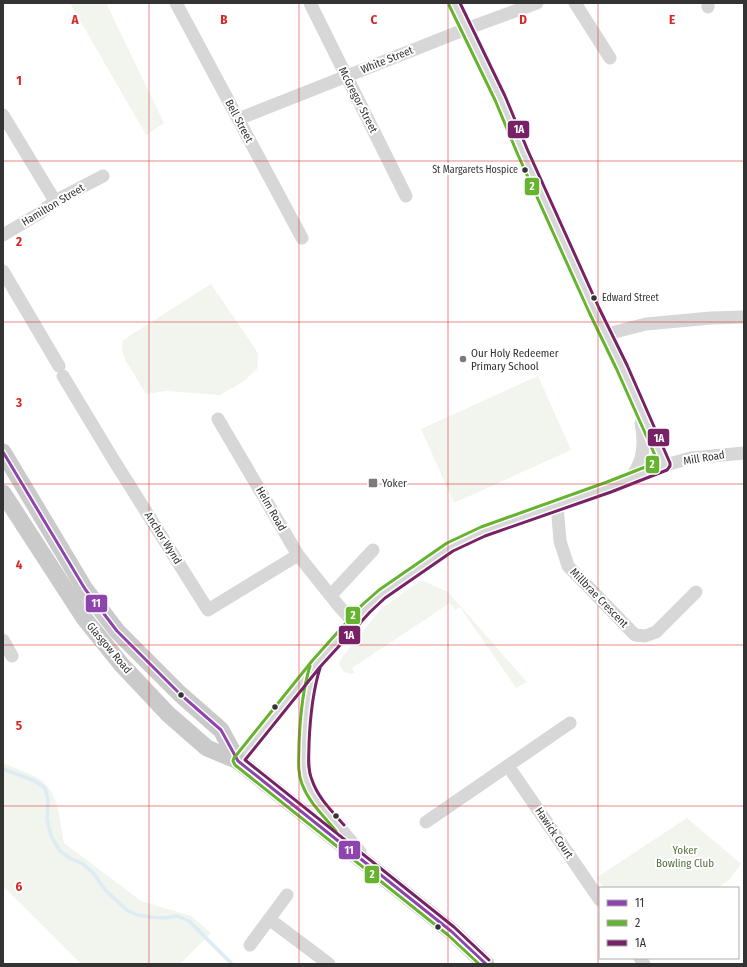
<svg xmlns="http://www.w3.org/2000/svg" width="747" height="967" font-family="'Fira Sans Condensed',sans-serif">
	<rect width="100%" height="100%" fill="#fff"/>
	<path fill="#f1f5ed" d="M70 3H106L164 123 146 135Z
		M211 284 258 353 257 369 244 381 220 395 166 391 146 394 126 361 122 350 123 340Z
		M538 376 571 450 454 503 421 429Z
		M421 580 448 592 527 682 516 688 460 607 455 610 450 603 352 668 355 673C348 676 340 670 339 662L343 656 380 610Z
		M3 763C14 768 27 772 38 778 60 792 59 821 64 843L141 901 191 916 211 933 180 964H81L3 886Z
		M687 818 741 864 730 879 718 888H604L596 878Z"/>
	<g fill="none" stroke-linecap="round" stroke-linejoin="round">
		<path stroke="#ddebf3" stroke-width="3.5" d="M3 769 35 781 45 788 48 800 47 819 51 836 60 851 71 859 83 864 94 874 106 891 128 911 138 915 150 917 164 918 177 916 189 921 232 964"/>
		<path stroke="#d7d7d7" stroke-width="13" d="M176 3 302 238
			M310 3 406 196
			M454 3 500 98 523 153 594 310C621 360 641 414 665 465
			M575 3 610 58
			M708 3V7
			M3 115 55 201
			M238 119 466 29 537 3
			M3 235 40 213 55 201 103 176
			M3 271 59 366
			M607 334 646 324 711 318 744 317
			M63 376 113 459 208 610 298 555
			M218 419 298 555 338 605 353 622
			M629 479C644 464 645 443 641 423
			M557 505 560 541 568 566 635 635 645 636 656 632 696 592
			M331 595 373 550
			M3 640 12 656
			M314 671 305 706 303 764 305 776 308 787 314 797 360 852
			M238 761 316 664 366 608 382 594 450 547 483 531 609 487 665 465 691 458 744 453
			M508 766 600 900
			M426 822 570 723
			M269 919 329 964
			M250 945 287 895
			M640 958 644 964"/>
		<path stroke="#cacaca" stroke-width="17" d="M3 452 85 589 117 631 180 694 221 730 238 761
			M3 493 84 618 121 664 168 714 207 748 238 761 451 931 486 964"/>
		<g stroke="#fff" stroke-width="6">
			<path id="bus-1" d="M3 452 85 589 117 631 180 694 221 730 238 761 451 931 486 964"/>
		</g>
		<g stroke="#fff" stroke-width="6">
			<path id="bus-2" d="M449 5 495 100 518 155 589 312 617 370 658 462 607 482 481 527 447 543 379 590 362 605 312 661 234 758 233 761 235 765 448 935 479 964
				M310 666C302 692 300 717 299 744 299 758 297 771 302 784 309 803 324 816 336 831"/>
		</g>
		<g stroke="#fff" stroke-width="6">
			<path id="bus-3" d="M460 3 505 96 528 151 599 308 627 365 670 463V466L667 470 611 492 485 536 453 551 385 598 370 612 320 667 245 760 454 927 489 960
				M320 668C312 694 310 718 309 744 309 756 307 769 312 780 318 798 332 811 344 825"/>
		</g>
		<use href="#bus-1" stroke="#8e44ad" stroke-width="3"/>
		<use href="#bus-2" stroke="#65b32e" stroke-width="3"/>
		<use href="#bus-3" stroke="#772166" stroke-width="3"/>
	</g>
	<path fill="none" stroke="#d62828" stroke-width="1" stroke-opacity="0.55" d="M149 3V964M299 3V964M448 3V964M598 3V964M3 161H744M3 322H744M3 484H744M3 645H744M3 806H744"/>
	<g fill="#333" stroke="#fff" stroke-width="1.5">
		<circle cx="525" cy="170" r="3.5"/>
		<circle cx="594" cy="298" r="3.5"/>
		<circle cx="181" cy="695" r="3.5"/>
		<circle cx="275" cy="707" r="3.5"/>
		<circle cx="336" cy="816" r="3.5"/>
		<circle cx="438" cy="927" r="3.5"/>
	</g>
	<g fill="#7a7a7a" stroke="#fff" stroke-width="1.5">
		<circle cx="463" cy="359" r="4"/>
		<rect x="368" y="478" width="10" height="10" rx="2"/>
	</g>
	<g text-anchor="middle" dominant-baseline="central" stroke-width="4" stroke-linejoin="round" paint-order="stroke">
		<g font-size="10" fill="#333" stroke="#fff" text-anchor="end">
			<text x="518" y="170">St Margarets Hospice</text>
			<text x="602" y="298" text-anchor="start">Edward Street</text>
		</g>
		<g font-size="11" fill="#333" stroke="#fff">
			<text transform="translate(387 60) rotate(-22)">White Street</text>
			<text transform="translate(358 100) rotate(63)">McGregor Street</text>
			<text transform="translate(239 121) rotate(62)">Bell Street</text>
			<text transform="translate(53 205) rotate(-31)">Hamilton Street</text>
			<text transform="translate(704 458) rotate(-9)">Mill Road</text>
			<text transform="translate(271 509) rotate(60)">Helm Road</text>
			<text transform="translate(163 538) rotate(58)">Anchor Wynd</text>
			<text transform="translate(599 598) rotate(46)">Millbrae Crescent</text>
			<text transform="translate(109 648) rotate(50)">Glasgow Road</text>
			<text transform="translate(554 833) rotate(56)">Hawick Court</text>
		</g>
		<g font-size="11" fill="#333" stroke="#fff" text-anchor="start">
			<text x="471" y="353">Our Holy Redeemer<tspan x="471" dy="13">Primary School</tspan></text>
			<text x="382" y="483">Yoker</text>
		</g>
		<g font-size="11" fill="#56703f" stroke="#fff">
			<text x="685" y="850">Yoker<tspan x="685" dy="13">Bowling Club</tspan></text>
		</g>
	</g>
	<g font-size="13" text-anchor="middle" font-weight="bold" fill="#d62828" stroke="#fff" stroke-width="4" stroke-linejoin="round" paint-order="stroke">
		<text x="75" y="24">A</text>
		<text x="224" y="24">B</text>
		<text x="374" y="24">C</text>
		<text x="523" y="24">D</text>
		<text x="672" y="24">E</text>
		<text x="19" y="85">1</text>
		<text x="19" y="246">2</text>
		<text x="19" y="407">3</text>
		<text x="19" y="569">4</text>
		<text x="19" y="730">5</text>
		<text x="19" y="891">6</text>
	</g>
	<g stroke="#fff" stroke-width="1.5">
		<rect x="507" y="120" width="23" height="19" rx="4" fill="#772166"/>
		<rect x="524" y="177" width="16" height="19" rx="4" fill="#65b32e"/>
		<rect x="647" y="428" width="23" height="19" rx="4" fill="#772166"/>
		<rect x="645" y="455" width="15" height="19" rx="4" fill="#65b32e"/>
		<rect x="85" y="594" width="23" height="19" rx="4" fill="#8e44ad"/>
		<rect x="345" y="606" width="16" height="19" rx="4" fill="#65b32e"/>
		<rect x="338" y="625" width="23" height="20" rx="4" fill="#772166"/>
		<rect x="338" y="840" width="23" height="20" rx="4" fill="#8e44ad"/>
		<rect x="364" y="865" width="16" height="19" rx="4" fill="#65b32e"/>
	</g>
	<g font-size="11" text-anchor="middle" font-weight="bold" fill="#fff">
		<text x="519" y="133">1A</text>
		<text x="532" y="190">2</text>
		<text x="659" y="442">1A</text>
		<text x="652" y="468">2</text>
		<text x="96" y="607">11</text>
		<text x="353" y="619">2</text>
		<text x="349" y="639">1A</text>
		<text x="349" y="854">11</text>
		<text x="372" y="878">2</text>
	</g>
	<rect width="747" height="967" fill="none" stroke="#333333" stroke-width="8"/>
	<rect x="599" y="887" width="140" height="72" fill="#ffffff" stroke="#adadad"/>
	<rect x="607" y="900" width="20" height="6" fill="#8e44ad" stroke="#adadad"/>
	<text x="635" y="907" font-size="12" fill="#333333">11</text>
	<rect x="607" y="920" width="20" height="6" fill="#65b32e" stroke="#adadad"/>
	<text x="635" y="927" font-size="12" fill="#333333">2</text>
	<rect x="607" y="940" width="20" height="6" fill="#772166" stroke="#adadad"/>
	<text x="635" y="947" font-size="12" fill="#333333">1A</text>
</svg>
